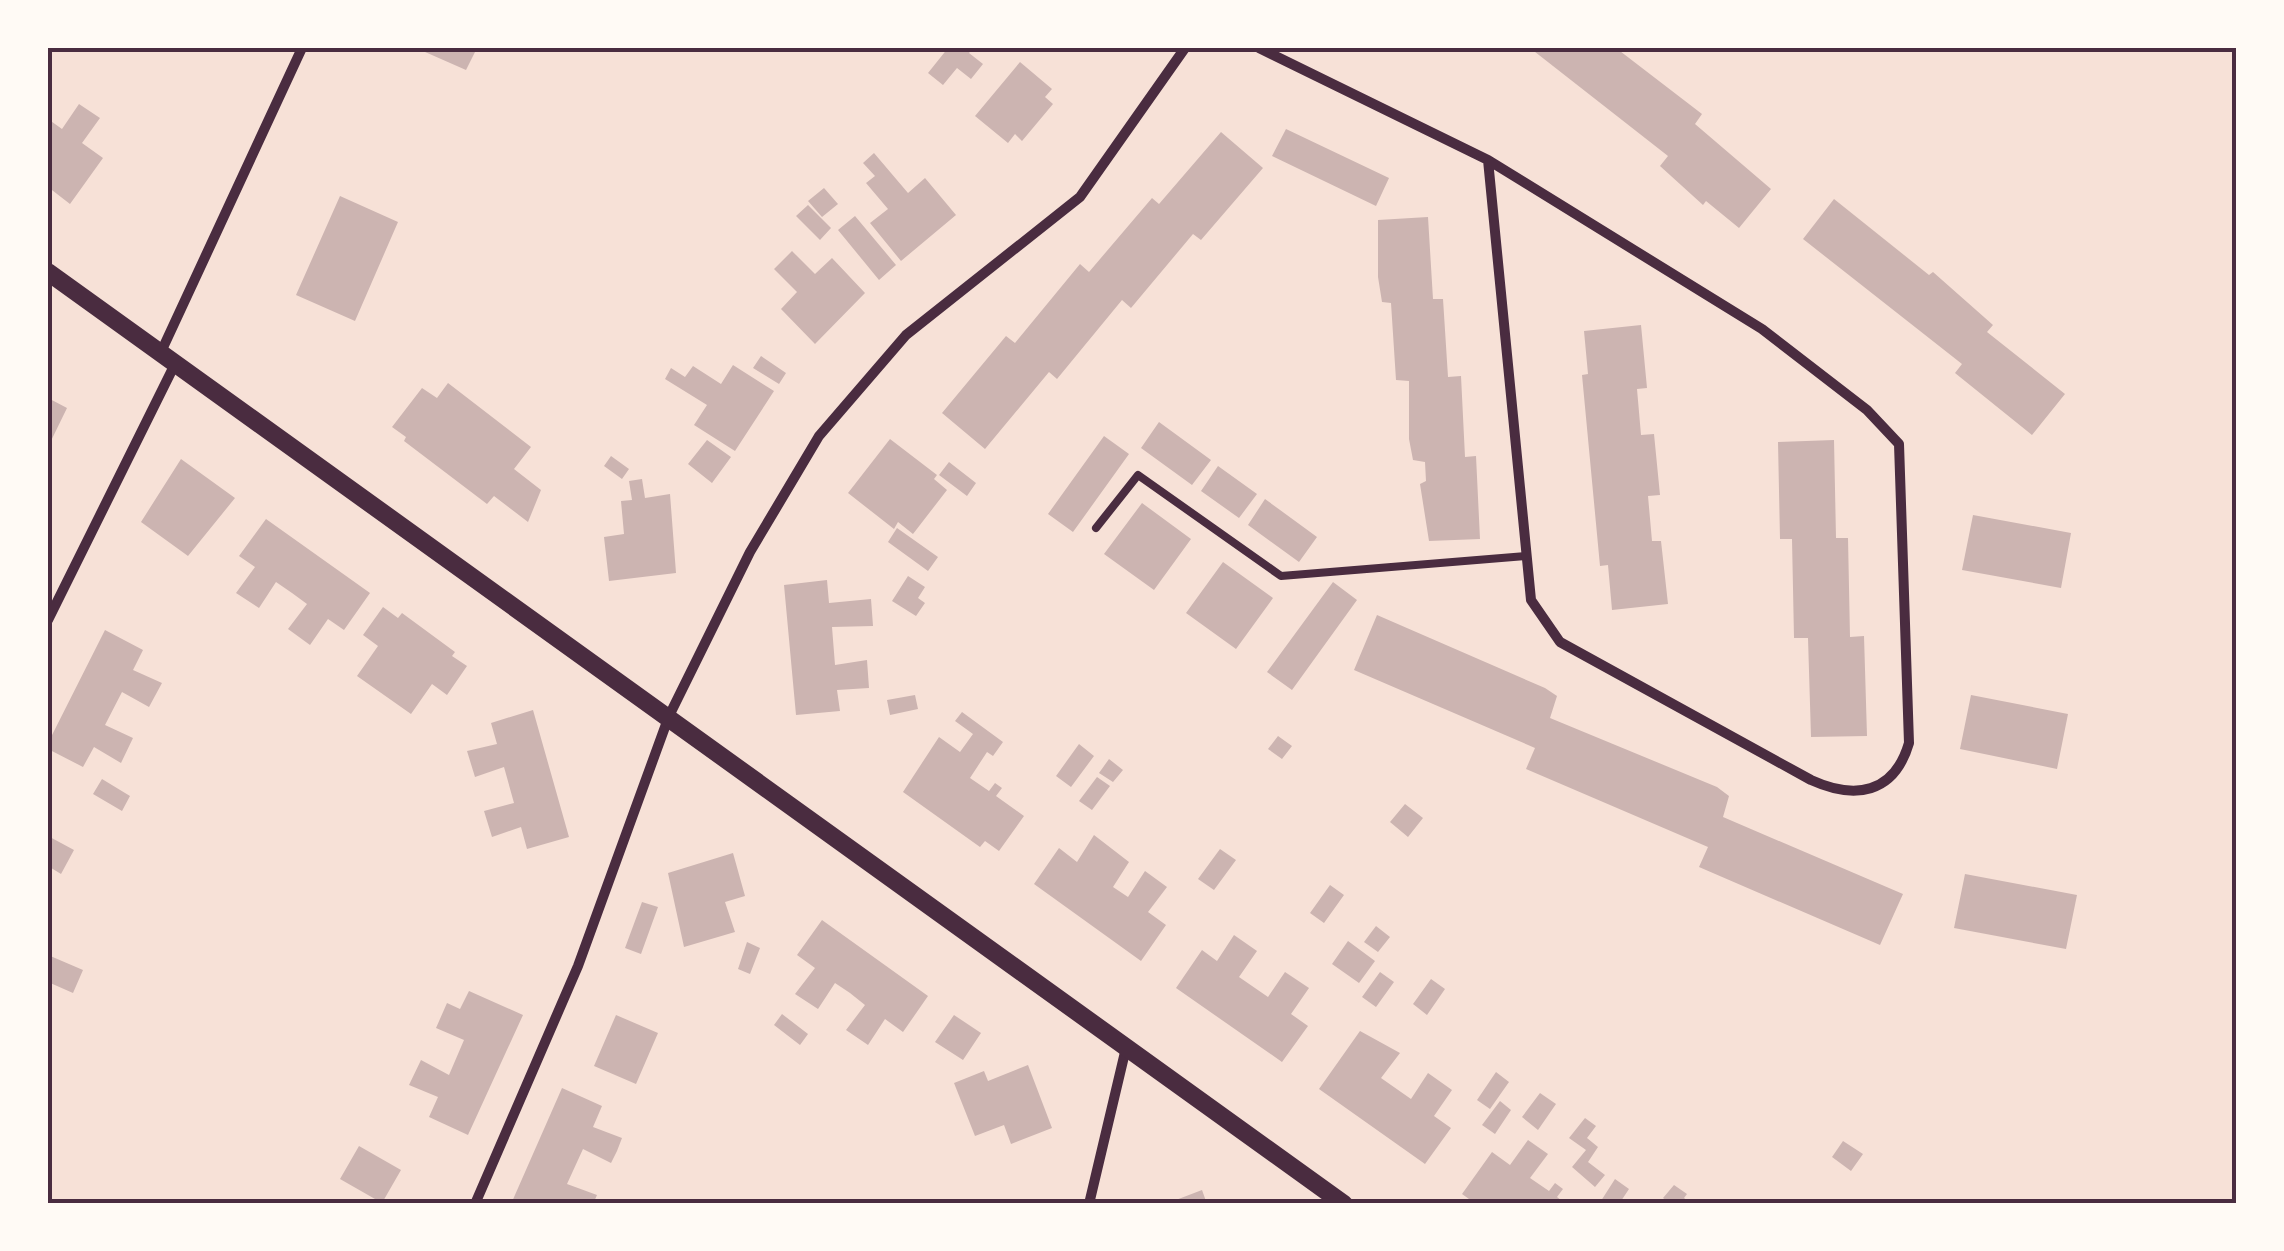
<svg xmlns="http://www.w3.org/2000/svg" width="2284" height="1251" font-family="'Noto Serif',serif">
	<rect width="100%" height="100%" fill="#f7e1d7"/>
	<path fill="#ccb4b1" d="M416 48H477L466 70Z
		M948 48H973L969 53 983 64 971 79 957 68 943 85 928 73Z
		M1530 48H1616L1702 114 1695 124 1771 189 1739 228 1706 201 1703 205 1660 166 1668 156Z
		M1020 62 1052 89 1045 97 1053 104 1022 141 1015 134 1008 143 975 116Z
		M79 104 100 118 82 143 103 158 70 204 48 187V119L62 129Z
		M1286 129 1389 178 1376 206 1272 156Z
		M1221 132 1263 168 1201 240 1193 234 1131 308 1122 300 1057 379 1049 372 985 449 942 413 1006 336 1015 343 1080 264 1089 272 1152 198 1159 204Z
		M874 153 908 193 925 178 956 215 901 261 870 223 888 209 866 183 875 176 863 163Z
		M824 188 838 204 822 217 808 201Z
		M340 196 398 222 355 321 296 295Z
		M1834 199 1929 275 1933 272 1993 325 1987 332 2065 394 2032 435 1955 373 1962 364 1803 239Z
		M808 205 831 228 820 240 796 216Z
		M855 216 896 265 879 280 838 230Z
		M1428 217 1433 299H1443L1448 377 1461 376 1465 457 1476 456 1480 539 1429 541 1420 484 1426 481 1425 462 1413 460 1409 439V381L1396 380 1391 303 1382 302 1378 277V220Z
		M792 251 815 274 832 258 865 293 815 344 781 309 797 292 774 269Z
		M1641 325 1647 388 1637 389 1641 435 1654 434 1660 495 1648 496 1652 541H1661L1668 604 1612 610 1608 565 1600 566 1582 375 1588 374 1584 331Z
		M761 356 786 373 779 384 753 368Z
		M733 365 774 391 735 451 694 425 707 405 665 379 671 368 685 377 693 366 721 384Z
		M448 383 531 447 514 469 541 490 528 522 494 496 487 504 404 441 406 437 392 427 422 388 437 398Z
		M48 398 67 408 48 447Z
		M1159 422 1211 460 1192 485 1141 448Z
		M1104 436 1129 454 1073 532 1048 514Z
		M890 439 937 475 934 479 947 490 913 534 898 522 894 529 848 493Z
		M707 440 731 457 712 483 688 464Z
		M1834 440 1836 538H1848L1850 637 1864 636 1867 736 1811 737 1808 638H1794L1792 539H1780L1778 442Z
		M611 456 629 469 622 479 604 466Z
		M181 459 235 498 188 556 141 522Z
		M949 462 976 483 967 496 939 475Z
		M1218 466 1257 494 1239 518 1201 491Z
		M642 479 645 498 670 494 676 573 609 581 604 537 624 534 621 501 632 500 629 481Z
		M1265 499 1317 537 1299 562 1248 525Z
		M1142 503 1191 539 1154 590 1104 554Z
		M1973 515 2071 533 2061 588 1962 570Z
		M266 519 370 593 344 630 328 619 310 645 288 629 307 604 292 593 276 582 259 608 236 593 255 567 239 556Z
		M897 528 938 557 928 571 888 542Z
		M1223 562 1273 598 1236 649 1186 613Z
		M908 576 925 587 918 598 925 603 916 616 892 601Z
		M827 580 829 603 871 599 873 626 832 627 835 665 867 660 869 688 837 690 840 711 796 715 784 585Z
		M1333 582 1357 600 1292 690 1267 672Z
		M383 607 398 618 402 613 455 652 452 656 467 666 447 695 432 684 411 714 357 676 378 646 363 635Z
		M1377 615 1545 688 1557 696 1550 718 1717 787 1729 796 1723 817 1903 894 1880 945 1699 867 1708 847 1526 769 1535 748 1354 670Z
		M105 630 143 650 133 670 162 683 149 707 122 692 105 725 133 738 121 763 94 747 83 767 48 749V743Z
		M915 695 918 709 890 715 887 700Z
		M1971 695 2068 714 2057 769 1960 749Z
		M533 710 569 837 527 849 521 827 492 837 484 811 514 803 504 767 475 777 467 751 497 744 491 723Z
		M962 712 1003 742 993 756 987 752 970 778 989 791 995 783 1002 788 996 796 1024 816 999 851 985 841 980 847 903 792 939 737 960 752 973 734 955 721Z
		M1278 736 1292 746 1282 759 1268 749Z
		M1079 744 1094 756 1071 787 1056 776Z
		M1109 759 1123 770 1113 782 1099 773Z
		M1097 777 1110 786 1092 810 1079 801Z
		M102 779 130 796 122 811 93 794Z
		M1405 804 1423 818 1408 837 1390 822Z
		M1094 835 1129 862 1113 887 1128 897 1145 871 1167 887 1148 912 1166 925 1141 961 1034 884 1059 848 1077 862Z
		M48 836 74 850 61 874 48 866Z
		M1220 849 1236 860 1214 890 1198 879Z
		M733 853 745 896 725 902 735 932 684 947 668 873Z
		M1965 874 2077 895 2066 949 1954 928Z
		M1330 885 1344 895 1324 923 1310 913Z
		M642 902 658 907 641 954 625 948Z
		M822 920 928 996 903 1032 885 1019 868 1045 846 1030 865 1005 850 993 835 983 818 1009 795 994 815 968 797 955Z
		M1376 926 1390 937 1378 952 1364 942Z
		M1234 935 1257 951 1239 977 1268 997 1285 972 1309 988 1291 1014 1308 1026 1282 1062 1176 988 1202 950 1217 961Z
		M1348 941 1375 961 1359 983 1332 964Z
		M747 942 760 948 750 974 738 969Z
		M48 955 83 970 73 993 48 982Z
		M1380 972 1394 982 1376 1007 1362 997Z
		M1431 979 1445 989 1427 1015 1413 1004Z
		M469 991 523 1015 468 1135 429 1117 438 1097 409 1085 421 1060 449 1075 464 1040 436 1028 447 1003 460 1009Z
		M782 1014 808 1034 800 1045 774 1025Z
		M616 1015 658 1033 636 1084 594 1066Z
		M954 1015 981 1033 963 1060 935 1042Z
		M1360 1031 1400 1053 1381 1078 1411 1099 1428 1073 1452 1090 1434 1116 1451 1128 1425 1164 1319 1089Z
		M1028 1065 1052 1128 1011 1144 1004 1125 975 1136 954 1083 984 1071 988 1081Z
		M1496 1072 1509 1082 1490 1109 1477 1100Z
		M562 1088 602 1106 593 1127 622 1138 617 1151 611 1163 583 1149 567 1184 597 1195 593 1204H511Z
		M1540 1093 1556 1104 1538 1130 1522 1117Z
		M1500 1101 1511 1110 1495 1134 1482 1125Z
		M1585 1118 1596 1126 1587 1138 1598 1147 1588 1162 1605 1175 1595 1187 1572 1167 1586 1150 1569 1138Z
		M1528 1140 1548 1154 1530 1178 1549 1191 1555 1183 1563 1189 1557 1197 1566 1204H1476L1462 1194 1492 1152 1510 1165Z
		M1843 1141 1863 1154 1851 1171 1832 1157Z
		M359 1146 401 1170 382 1203 340 1179Z
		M1615 1179 1629 1189 1619 1204H1599Z
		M1674 1185 1687 1194 1684 1198 1692 1204H1671L1663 1198Z
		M1202 1190 1207 1204H1168V1203Z"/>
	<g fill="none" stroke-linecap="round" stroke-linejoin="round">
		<path stroke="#4a2c40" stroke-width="8" d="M1096 528 1138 475 1281 576 1526 556"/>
		<path stroke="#4a2c40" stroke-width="10" d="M1259 48 1488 160 1762 329 1867 410 1899 444 1909 743C1894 794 1855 800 1811 780L1560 642 1531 600 1488 160
			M161 352 302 48
			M48 620 176 362
			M475 1204 578 966 669 716 750 552 819 436 906 335 1080 197 1185 48
			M1089 1204 1126 1048"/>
		<path stroke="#4a2c40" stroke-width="18" d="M48 272 1344 1204"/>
	</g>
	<rect width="2284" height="1251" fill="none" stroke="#fffaf5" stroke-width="100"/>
	<rect x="50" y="50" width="2184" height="1151" fill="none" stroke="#4a2c40" stroke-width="4"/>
</svg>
